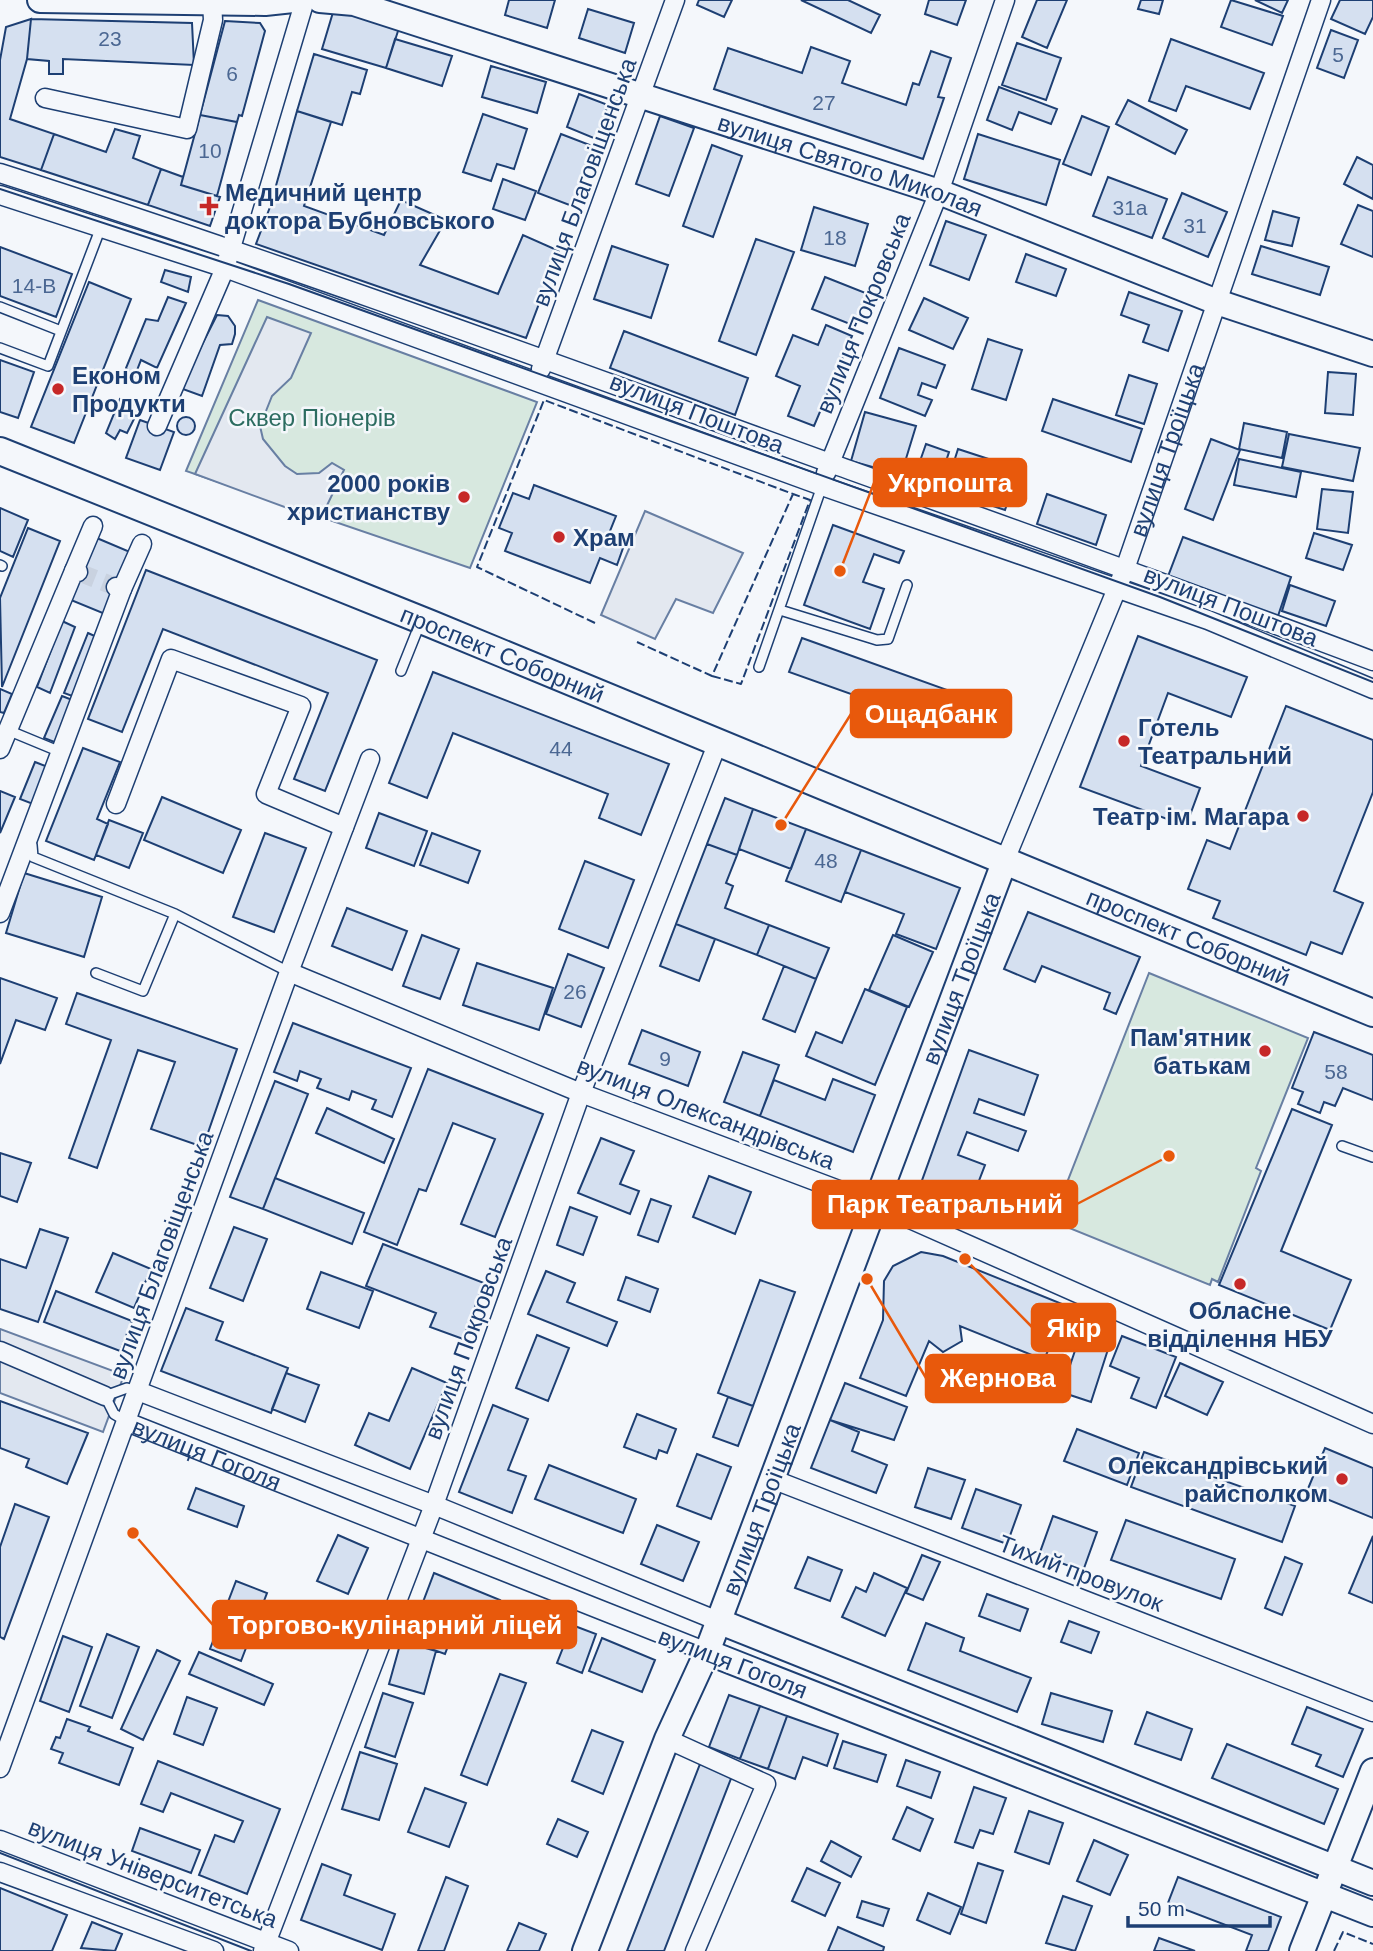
<svg xmlns="http://www.w3.org/2000/svg" width="1373" height="1951" font-family="Arial,sans-serif">
	<rect width="100%" height="100%" fill="#f4f7fb"/>
	<path fill="#d7e8df" stroke="#687fa3" stroke-width="2" d="M258 300 537 402 470 568 186 471Z
		M1149 973 1308 1038 1256 1168 1261 1171 1218 1282 1212 1279 1210 1285 1052 1221Z"/>
	<path fill="#e3e8f0" stroke="#687fa3" stroke-width="2" d="M267 317 311 333 291 378 272 396 260 426 263 439 285 466 297 474 319 473 332 463 344 470 320 520 195 474Z
		M645 511 743 553 713 613 676 599 655 639 601 615Z
		M0 1329 124 1375 103 1432 0 1393Z"/>
	<path fill="#d5e0f0" stroke="#1d3f73" stroke-width="2" d="M509 0H555L547 28 505 15Z
		M699 0H732L724 17 697 5Z
		M801 0H848L880 15 871 33Z
		M929 0H966L957 25 925 14Z
		M1037 0H1067L1047 48 1022 37Z
		M1141 0H1163L1159 14 1138 9Z
		M1231 0 1283 16 1272 45 1221 27Z
		M1255 0H1288L1282 13Z
		M1340 0H1373V17L1365 34 1331 19Z
		M334 9 399 28 386 68 322 49Z
		M588 9 634 23 625 53 579 38Z
		M31 19 192 23 194 65 63 59V74H49V61L27 59Z
		M31 19 27 59 10 119 54 134 41 170 0 157V60L6 27Z
		M225 21 260 23 265 31 242 116 239 115 237 122 200 115Z
		M1331 30 1358 40 1344 78 1317 68Z
		M395 39 452 56 442 86 386 68Z
		M1171 39 1264 73 1250 109 1186 86 1176 111 1149 101Z
		M1017 43 1061 58 1046 100 1002 85Z
		M811 47 850 61 842 83 906 105 913 83 919 85 931 51 951 58 938 97 944 98 923 159 714 89 728 48 802 73Z
		M314 54 367 70 360 94 352 92 342 125 297 111Z
		M491 66 546 82 537 113 482 97Z
		M999 87 1057 109 1051 124 1019 112 1012 130 987 120Z
		M579 94 608 105 596 139 567 127Z
		M1128 100 1187 130 1175 154 1116 124Z
		M297 111 331 122 304 206 384 235 401 200 446 220 420 265 498 294 523 235 559 251 526 338 256 244 270 207Z
		M483 114 527 129 514 169 497 164 491 181 463 172Z
		M200 115 237 122 217 196 181 185Z
		M660 116 694 128 669 196 636 184Z
		M1082 116 1109 127 1091 175 1063 164Z
		M115 129 140 136 133 158 161 169 148 205 41 170 54 134 106 152Z
		M561 134 595 147 572 206 538 193Z
		M978 134 1060 160 1046 205 964 179Z
		M712 145 742 156 713 237 683 226Z
		M1357 157 1373 165V199L1344 184Z
		M161 169 183 177 181 185 220 197 210 226 148 205Z
		M1108 177 1167 199 1152 238 1093 216Z
		M503 179 536 191 525 220 493 209Z
		M1182 193 1227 212 1208 257 1163 238Z
		M1358 205 1373 211V257L1341 244Z
		M814 207 868 224 855 266 801 250Z
		M1273 211 1299 218 1292 246 1265 240Z
		M946 221 986 235 969 280 930 265Z
		M756 239 794 252 756 355 719 341Z
		M612 246 668 265 651 318 594 299Z
		M1261 246 1329 267 1320 295 1252 274Z
		M0 247 72 274 56 317 0 296Z
		M1026 254 1066 269 1056 296 1016 282Z
		M165 270 191 277 188 292 161 282Z
		M825 277 868 294 855 326 812 309Z
		M89 282 131 299 74 443 31 427Z
		M1129 292 1182 311 1168 351 1143 342 1149 325 1121 315Z
		M168 297 186 303 157 368 141 360 134 378 126 368 146 319 158 321Z
		M924 298 968 318 953 349 909 330Z
		M217 315 228 316 235 326V334L232 344 220 345 202 396 180 388Z
		M826 325 852 336 814 426 788 416 800 386 776 376 793 335 818 345Z
		M624 331 748 378 735 415 610 368Z
		M988 339 1022 350 1006 400 972 389Z
		M899 348 945 365 936 388 922 383 918 395 932 400 925 416 880 398Z
		M0 360 34 372 18 418 0 412Z
		M1328 372 1356 374 1353 415 1325 413Z
		M1129 375 1157 384 1144 424 1116 415Z
		M120 399 140 407 127 433 120 430 115 439 106 433Z
		M1053 399 1142 429 1131 462 1042 431Z
		M865 412 916 426 901 475 851 461Z
		M177 426a9 9 0 1 1 18 0a9 9 0 1 1-18 0Z
		M140 420 174 432 160 470 126 458Z
		M1244 423 1287 432 1282 458 1239 449Z
		M1289 434 1360 448 1353 481 1282 467Z
		M1211 439 1240 450 1213 520 1185 509Z
		M926 444 949 452 937 489 913 481Z
		M958 449 1019 469 1005 510 945 490Z
		M1239 459 1301 472 1296 497 1234 485Z
		M534 485 616 516 606 541 623 548 617 565 600 558 590 583 505 551 512 533 499 528 513 493 529 499Z
		M1322 489 1353 492 1348 533 1317 529Z
		M1047 494 1106 515 1096 545 1037 524Z
		M0 508 28 520 13 557 0 551Z
		M833 525 904 551 899 563 874 554 863 582 884 589 870 629 804 605Z
		M28 528 60 541 2 687 0 598Z
		M1314 533 1352 545 1343 570 1306 558Z
		M92 536 130 552 105 614 66 598Z
		M1183 537 1291 577 1277 619 1167 579Z
		M146 570 377 660 325 791 294 779 328 693 163 629 122 732 88 719Z
		M1290 585 1335 601 1326 626 1282 611Z
		M62 621 75 627 50 693 37 687Z
		M88 633 99 638 75 697 64 693Z
		M1138 636 1247 677 1231 717 1168 693 1141 766 1200 788 1186 826 1080 787Z
		M802 638 950 691 938 725 789 672Z
		M433 672 669 764 641 835 599 818 608 794 453 733 427 798 389 783Z
		M0 689 12 694 4 713 0 712Z
		M62 696 75 701 57 743 44 738Z
		M1286 706 1373 740V792L1334 891 1363 903 1342 954 1311 942 1306 955 1213 918 1220 901 1188 889 1207 840 1230 849Z
		M83 748 120 762 97 819 108 824 94 860 46 841Z
		M35 762 48 767 33 804 20 799Z
		M0 791 15 797 0 833Z
		M162 797 241 830 223 873 144 840Z
		M725 798 753 809 737 855 707 844Z
		M753 809 806 829 791 869 739 849Z
		M379 813 427 831 414 866 366 848Z
		M109 820 143 833 129 868 96 855Z
		M806 829 861 850 841 902 786 881Z
		M265 833 306 848 274 932 233 917Z
		M432 833 480 851 468 883 420 865Z
		M707 844 737 855 726 883 733 886 725 908 769 925 757 955 676 924Z
		M861 850 960 888 936 949 896 934 904 914 845 892Z
		M585 861 634 880 608 948 559 929Z
		M24 873 102 897 84 957 6 933Z
		M347 908 407 931 392 970 332 946Z
		M1028 912 1140 957 1116 1014 1104 1009 1110 993 1042 966 1035 982 1004 969Z
		M676 924 715 939 699 981 660 966Z
		M769 925 829 948 816 979 757 955Z
		M422 935 459 949 440 999 403 986Z
		M893 935 933 952 909 1007 869 990Z
		M568 954 604 968 581 1027 546 1014Z
		M477 963 553 988 539 1030 463 1005Z
		M784 966 816 979 795 1032 763 1019Z
		M0 978 57 998 45 1030 16 1020 0 1064Z
		M865 989 907 1007 875 1085 806 1056 816 1032 842 1043Z
		M77 993 237 1049 203 1147 151 1129 175 1062 138 1050 97 1168 69 1158 111 1040 66 1024Z
		M293 1023 411 1068 392 1117 372 1109 376 1100 352 1091 349 1100 317 1088 321 1079 300 1071 297 1081 274 1072Z
		M642 1030 700 1052 688 1086 629 1064Z
		M1314 1032 1373 1055V1100L1343 1088 1335 1106 1324 1102 1320 1113 1298 1104 1303 1092 1292 1088Z
		M969 1050 1038 1075 1024 1115 979 1099 974 1113 1026 1131 1018 1151 967 1132 958 1155 985 1165 970 1204 920 1186Z
		M743 1052 779 1065 760 1116 724 1102Z
		M428 1069 543 1114 495 1237 461 1224 495 1139 453 1123 426 1191 419 1189 397 1245 364 1232Z
		M833 1079 875 1095 853 1152 760 1116 774 1080 825 1100Z
		M275 1081 308 1094 263 1209 230 1197Z
		M327 1108 394 1139 384 1163 316 1133Z
		M1292 1109 1332 1125 1281 1251 1351 1280 1330 1330 1219 1285Z
		M601 1138 634 1151 620 1184 639 1191 630 1214 578 1193Z
		M0 1153 31 1163 17 1202 0 1196Z
		M709 1176 751 1192 735 1234 693 1217Z
		M275 1178 364 1213 352 1244 263 1209Z
		M651 1199 671 1206 658 1242 638 1235Z
		M570 1207 597 1217 583 1255 557 1245Z
		M234 1227 267 1239 243 1301 210 1288Z
		M40 1229 68 1238 38 1322 0 1309V1259L26 1268Z
		M383 1244 484 1283 463 1339 430 1327 436 1313 366 1286Z
		M921 1252 943 1256 1067 1306 1044 1360 960 1326 962 1341 943 1352 929 1341 906 1396 860 1378 883 1320 884 1281 893 1266Z
		M113 1253 151 1269 134 1308 96 1292Z
		M546 1271 575 1283 567 1302 617 1322 607 1346 528 1314Z
		M321 1272 373 1291 359 1328 307 1309Z
		M626 1277 658 1289 650 1312 618 1300Z
		M760 1280 795 1292 753 1406 718 1393Z
		M56 1291 132 1321 120 1351 44 1322Z
		M186 1308 223 1322 216 1340 288 1368 271 1413 161 1371Z
		M1083 1327 1112 1337 1091 1402 1061 1392Z
		M537 1335 569 1348 548 1401 516 1388Z
		M1122 1336 1176 1357 1156 1408 1131 1398 1139 1378 1110 1366Z
		M1180 1363 1223 1382 1207 1415 1165 1396Z
		M412 1368 447 1383 410 1469 355 1445 369 1413 389 1421Z
		M286 1373 319 1385 305 1422 272 1409Z
		M845 1383 907 1407 894 1440 830 1420Z
		M728 1397 753 1406 738 1446 713 1437Z
		M0 1401 88 1433 67 1484 26 1467 29 1459 0 1448Z
		M493 1405 528 1419 508 1470 526 1476 512 1513 459 1492Z
		M637 1414 676 1429 667 1453 659 1450 656 1459 624 1447Z
		M830 1420 859 1432 852 1451 887 1465 876 1493 811 1468Z
		M1077 1429 1139 1453 1127 1485 1064 1461Z
		M1325 1448 1373 1468V1518L1307 1491Z
		M1144 1452 1295 1506 1282 1542 1131 1487Z
		M697 1454 731 1467 711 1519 677 1506Z
		M549 1465 636 1499 623 1533 535 1499Z
		M928 1468 965 1480 951 1519 915 1507Z
		M196 1488 244 1506 237 1527 188 1509Z
		M976 1489 1021 1505 1007 1544 962 1528Z
		M15 1504 49 1517 4 1639 0 1637V1547Z
		M1053 1516 1097 1532 1083 1571 1039 1555Z
		M1126 1520 1235 1559 1221 1599 1111 1560Z
		M657 1525 699 1542 683 1581 641 1564Z
		M338 1535 368 1548 348 1594 317 1581Z
		M1373 1536V1603L1349 1593Z
		M922 1555 940 1562 923 1600 906 1593Z
		M808 1557 842 1570 830 1601 795 1588Z
		M1285 1557 1302 1564 1282 1615 1265 1608Z
		M434 1573 500 1600 485 1636 420 1610Z
		M874 1573 907 1588 885 1636 842 1617 856 1587 866 1592Z
		M236 1581 267 1593 241 1661 210 1649Z
		M987 1594 1028 1609 1020 1631 979 1616Z
		M411 1615 454 1630 445 1654 403 1639Z
		M1069 1621 1099 1632 1091 1653 1061 1642Z
		M926 1623 964 1638 960 1651 1031 1678 1017 1712 908 1670Z
		M572 1625 596 1634 582 1673 557 1663Z
		M107 1634 139 1647 112 1718 80 1706Z
		M63 1636 92 1647 69 1712 40 1701Z
		M602 1638 655 1660 642 1692 589 1671Z
		M401 1641 436 1651 424 1694 389 1684Z
		M157 1650 180 1661 143 1740 121 1729Z
		M199 1652 273 1684 264 1705 189 1674Z
		M500 1674 526 1683 487 1785 461 1775Z
		M383 1693 413 1703 395 1757 365 1747Z
		M1051 1693 1112 1711 1103 1742 1042 1724Z
		M729 1695 760 1706 740 1759 709 1747Z
		M187 1697 217 1708 203 1745 174 1734Z
		M760 1706 787 1716 768 1769 740 1759Z
		M1307 1707 1363 1729 1343 1777 1316 1766 1321 1755 1292 1744Z
		M1147 1712 1192 1729 1181 1760 1135 1744Z
		M787 1716 838 1734 827 1766 803 1757 795 1779 768 1769Z
		M67 1719 90 1727 88 1731 133 1748 119 1785 59 1763 63 1753 51 1749 56 1737 60 1738Z
		M592 1730 623 1742 603 1794 572 1781Z
		M843 1741 886 1755 877 1782 834 1768Z
		M1227 1744 1338 1789 1324 1824 1212 1778Z
		M360 1752 397 1764 379 1820 342 1809Z
		M906 1760 940 1772 931 1798 897 1786Z
		M158 1761 280 1809 247 1894 199 1875 215 1835 234 1842 243 1821 171 1793 163 1812 141 1804Z
		M700 1764 732 1776 664 1951H627Z
		M974 1787 1006 1798 993 1834 980 1830 973 1848 955 1842Z
		M425 1788 466 1803 449 1847 408 1832Z
		M907 1807 933 1819 920 1851 893 1839Z
		M1029 1811 1063 1823 1049 1864 1015 1852Z
		M558 1819 588 1832 577 1857 547 1844Z
		M140 1828 200 1850 191 1873 132 1851Z
		M1094 1840 1128 1855 1110 1895 1077 1881Z
		M831 1841 861 1857 851 1877 821 1861Z
		M978 1863 1003 1871 986 1923 961 1914Z
		M322 1864 351 1875 344 1895 395 1914 382 1950 301 1920Z
		M807 1868 840 1883 825 1916 792 1901Z
		M446 1877 468 1886 444 1951H418Z
		M1178 1877 1281 1917 1268 1951H1246L1252 1935 1168 1903Z
		M0 1888 67 1915 52 1951H0Z
		M928 1893 961 1907 950 1934 917 1920Z
		M1063 1896 1092 1906 1075 1951 1046 1943Z
		M862 1901 889 1909 883 1926 857 1917Z
		M92 1922 122 1934 115 1951 81 1948Z
		M519 1923 546 1934 539 1951H507Z
		M838 1927 884 1947 883 1951H828Z
		M1159 1938 1195 1951H1154Z"/>
	<g fill="none" stroke-linecap="round" stroke-linejoin="round">
		<path stroke="#c9d2e0" stroke-width="18" stroke-dasharray="18 9" stroke-linecap="butt" d="M78 572 116 587"/>
		<g stroke="#1d3f73" stroke-width="12">
			<path id="lane" d="M0 307 61 331
				M0 348 48 366 101 227
				M0 565 2 566
				M780 610 877 640 888 639 907 585
				M759 667 822 486
				M401 671 421 621
				M5 729 63 753
				M32 845 33 857 175 914 289 972
				M96 973 143 991 175 914
				M1342 1146 1373 1157
				M126 1421 114 1414 105 1396 127 1388 138 1391"/>
		</g>
		<g stroke="#1d3f73" stroke-width="21">
			<g id="street">
				<path d="M45 98 187 129 213 20 212 2"/>
				<path d="M0 173C279 262 554 363 830 463 1011 528 1193 593 1373 661"/>
				<path d="M0 195 225 268 822 486 1208 620 1373 689"/>
				<path d="M541 369 675 0"/>
				<path d="M157 426 225 268 305 0"/>
				<path d="M826 473 939 192 1005 0"/>
				<path d="M74 571 93 526"/>
				<path d="M122 589 142 544"/>
				<path d="M0 749 74 571 78 572"/>
				<path d="M116 804 171 659 301 706 266 794 344 827"/>
				<path id="s1" d="M1005 860 1125 569 1321 0"/>
				<path d="M0 913 122 589 116 587"/>
				<path d="M289 972 581 1093 876 1204 1373 1424"/>
				<path d="M0 1351 105 1396"/>
				<path d="M138 1391 434 1505 718 1621"/>
				<path id="s2" d="M127 1422 707 1652"/>
				<path d="M772 1479 1373 1712"/>
				<path d="M667 1739 766 1784 695 1951"/>
				<path d="M0 1768 289 972 370 759"/>
				<path d="M0 1840 289 1951"/>
				<path d="M0 1872 214 1951"/>
				<path d="M263 1951 434 1505 581 1093 718 742"/>
			</g>
		</g>
		<g stroke="#1d3f73" stroke-width="28">
			<g id="secondary">
				<path d="M40 0 265 3 293 0"/>
				<path id="s3" d="M320 0 354 3 939 192 1217 302 1373 354"/>
				<path d="M718 1621 1373 1883"/>
				<path d="M707 1652 1373 1914"/>
				<path id="s4" d="M585 1951 667 1739 707 1652 1005 860"/>
				<path d="M1302 1951 1373 1771"/>
			</g>
		</g>
		<g stroke="#1d3f73" stroke-width="30">
			<g id="primary">
				<path id="s5" d="M0 451 431 624 1373 1013"/>
			</g>
		</g>
		<use href="#lane" stroke="#f4f7fb" stroke-width="9"/>
		<use href="#street" stroke="#f4f7fb" stroke-width="18"/>
		<use href="#secondary" stroke="#f4f7fb" stroke-width="24"/>
		<use href="#primary" stroke="#f4f7fb" stroke-width="26"/>
		<path stroke="#1d3f73" stroke-width="2" d="M0 189 289 284 1160 597 1373 682
			M0 1853 251 1951"/>
		<path stroke="#1d3f73" stroke-width="2" stroke-dasharray="9 3.5" stroke-linecap="butt" d="M595 623 477 567 544 400 793 494 712 676 637 642
			M712 676 741 684 810 500 793 494
			M1334 1951 1343 1932 1373 1944"/>
	</g>
	<g fill="#c62828" stroke="#f4f7fb" stroke-width="2.5">
		<path d="M205.5 195.5h7v7h7v7h-7v7h-7v-7h-7v-7h7z"/>
		<circle cx="58" cy="389" r="7"/>
		<circle cx="464" cy="497" r="7"/>
		<circle cx="559" cy="537" r="7"/>
		<circle cx="1124" cy="741" r="7"/>
		<circle cx="1303" cy="816" r="7"/>
		<circle cx="1265" cy="1051" r="7"/>
		<circle cx="1240" cy="1284" r="7"/>
		<circle cx="1342" cy="1479" r="7"/>
	</g>
	<g text-anchor="middle" dominant-baseline="central" stroke-width="5" stroke-linejoin="round" paint-order="stroke">
		<g font-size="21" fill="#4b6792">
			<text x="110" y="38">23</text>
			<text x="1338" y="54">5</text>
			<text x="232" y="73">6</text>
			<text x="824" y="102">27</text>
			<text x="210" y="150">10</text>
			<text x="1130" y="207">31а</text>
			<text x="1195" y="225">31</text>
			<text x="835" y="237">18</text>
			<text x="34" y="285">14-В</text>
			<text x="561" y="748">44</text>
			<text x="826" y="860">48</text>
			<text x="575" y="991">26</text>
			<text x="665" y="1058">9</text>
			<text x="1336" y="1071">58</text>
		</g>
		<g font-size="24" fill="#1d3f73" stroke="#f4f7fb">
			<text stroke="none"><textPath href="#s3" startOffset="556">вулиця Святого Миколая</textPath></text>
			<text transform="translate(584 182) rotate(-70)">вулиця Благовіщенська</text>
			<text transform="translate(863 313) rotate(-68)">вулиця Покровська</text>
			<text transform="translate(697 413) rotate(21)">вулиця Поштова</text>
			<text stroke="none"><textPath href="#s1" startOffset="441">вулиця Троїцька</textPath></text>
			<text transform="translate(1231 606) rotate(21)">вулиця Поштова</text>
			<text stroke="none"><textPath href="#s5" startOffset="542">проспект Соборний</textPath></text>
			<text stroke="none"><textPath href="#s5" startOffset="1284">проспект Соборний</textPath></text>
			<text stroke="none"><textPath href="#s4" startOffset="1043">вулиця Троїцька</textPath></text>
			<text transform="translate(706 1113) rotate(21)">вулиця Олександрівська</text>
			<text transform="translate(161 1255) rotate(-70)">вулиця Благовіщенська</text>
			<text transform="translate(468 1338) rotate(-70)">вулиця Покровська</text>
			<text stroke="none"><textPath href="#s2" startOffset="86">вулиця Гоголя</textPath></text>
			<text stroke="none"><textPath href="#s4" startOffset="476">вулиця Троїцька</textPath></text>
			<text transform="translate(1081 1573) rotate(21)">Тихий провулок</text>
			<text transform="translate(733 1663) rotate(21)">вулиця Гоголя</text>
			<text transform="translate(153 1873) rotate(21)">вулиця Університетська</text>
		</g>
		<g font-size="24" font-weight="bold" fill="#1d3f73" stroke="#f4f7fb" text-anchor="start">
			<text x="225" y="192">Медичний центр<tspan x="225" dy="28">доктора Бубновського</tspan></text>
			<text x="72" y="375">Економ<tspan x="72" dy="28">Продукти</tspan></text>
			<text x="450" y="483" text-anchor="end">2000 років<tspan x="450" dy="28">христианству</tspan></text>
			<text x="573" y="537">Храм</text>
			<text x="1138" y="727">Готель<tspan x="1138" dy="28">Театральний</tspan></text>
			<text x="1289" y="816" text-anchor="end">Театр ім. Магара</text>
			<text x="1251" y="1037" text-anchor="end">Пам'ятник<tspan x="1251" dy="28">батькам</tspan></text>
			<text x="1240" y="1310" text-anchor="middle">Обласне<tspan x="1240" dy="28">відділення НБУ</tspan></text>
			<text x="1328" y="1465" text-anchor="end">Олександрівський<tspan x="1328" dy="28">райсполком</tspan></text>
		</g>
		<g font-size="24" fill="#2c6c60" stroke="#f4f7fb">
			<text x="312" y="417">Сквер Піонерів</text>
		</g>
	</g>
	<path fill="none" stroke="#e8590c" stroke-width="2.5" d="M840 571L874 483M781 825L851 714M1169 1156L1077 1204M965 1259L1032 1327M867 1279L926 1378M133 1533L213 1625"/>
	<g fill="#e8590c" stroke="#f4f7fb" stroke-width="2.5">
		<circle cx="840" cy="571" r="7"/>
		<circle cx="781" cy="825" r="7"/>
		<circle cx="1169" cy="1156" r="7"/>
		<circle cx="965" cy="1259" r="7"/>
		<circle cx="867" cy="1279" r="7"/>
		<circle cx="133" cy="1533" r="7"/>
	</g>
	<g fill="#e8590c" stroke="#e8590c" stroke-width="2.5">
		<rect x="874" y="459" width="152" height="47" rx="7"/>
		<rect x="851" y="690" width="160" height="47" rx="7"/>
		<rect x="813" y="1181" width="264" height="47" rx="7"/>
		<rect x="1032" y="1304" width="83" height="47" rx="7"/>
		<rect x="926" y="1355" width="144" height="47" rx="7"/>
		<rect x="213" y="1601" width="363" height="47" rx="7"/>
	</g>
	<g font-size="26" text-anchor="middle" font-weight="bold" fill="#fff">
		<text x="950" y="492">Укрпошта</text>
		<text x="931" y="723">Ощадбанк</text>
		<text x="945" y="1213">Парк Театральний</text>
		<text x="1074" y="1337">Якір</text>
		<text x="998" y="1387">Жернова</text>
		<text x="395" y="1634">Торгово-кулінарний ліцей</text>
	</g>
	<path d="M1128 1916v10h142v-10" fill="none" stroke="#1d3f73" stroke-width="3.5"/>
	<text x="1138" y="1916" font-size="21" fill="#1d3f73" stroke="#f4f7fb" stroke-width="5" paint-order="stroke">50 m</text>
</svg>
